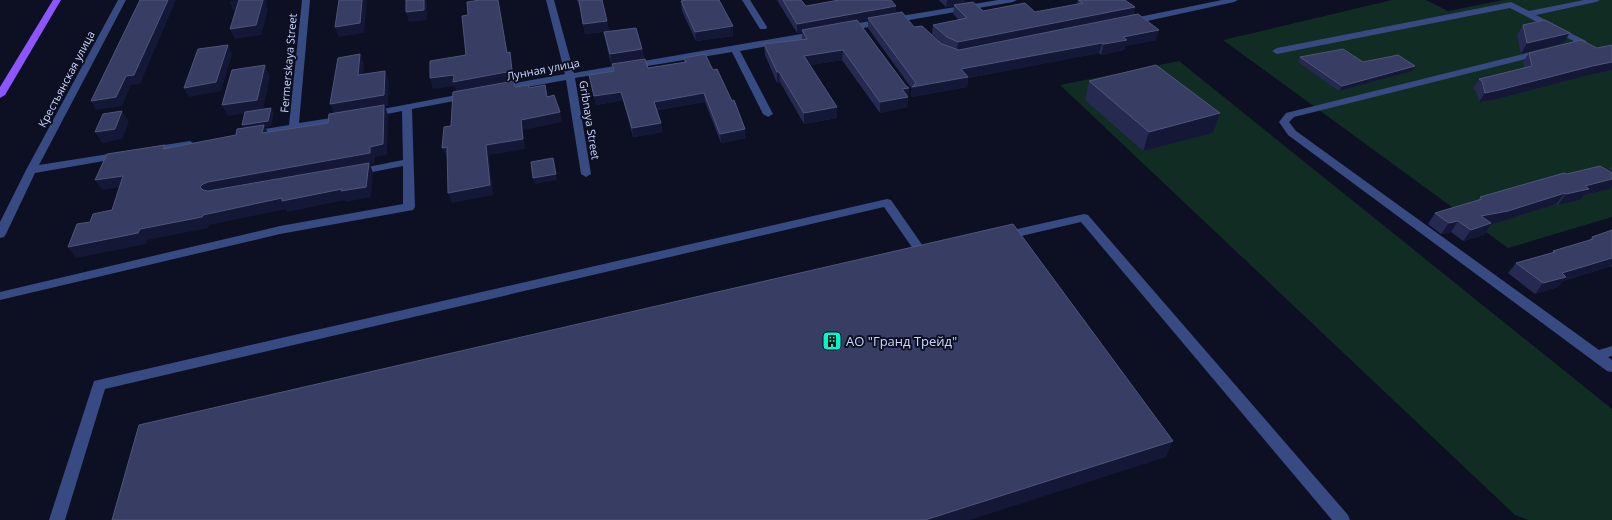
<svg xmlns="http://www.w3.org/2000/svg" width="1612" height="520" font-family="'Open Sans',sans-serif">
	<rect width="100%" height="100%" fill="#0d1022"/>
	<path fill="#102c23" d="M1392 0H1426L1448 11 1503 0H1612V217L1508 248 1223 40Z
		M1179 61 1612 409V520H1529L1515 515 1060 85Z"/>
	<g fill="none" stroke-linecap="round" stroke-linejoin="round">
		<path fill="#374a82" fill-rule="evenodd" d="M118 0H126L39 165 121 152 126 155 121 158 35 173 6 234 4 237 0 238V222L26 170Z
			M302 0H310L299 123 344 116 349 119 344 122 251 137 247 136 246 134 247 132 289 125Z
			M546 0H554L574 73 818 31 822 34 818 37 740 51 773 114 768 117 763 114 732 52 575 78 591 174 586 177 581 174 566 80 499 92 494 89 499 86 565 74Z
			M742 0H750L767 27 766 29H760Z
			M998 0H1017L1013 2 846 31 842 28 846 25Z
			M1222 0H1238L1234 2 1129 25 1125 22 1129 19Z
			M1584 0H1600L1596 2 1536 15 1586 41 1587 43 1586 45 1583 46 1510 8 1277 54 1272 51 1277 48 1511 2 1529 11Z
			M1543 49 1548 52 1546 54 1294 117 1289 122 1296 131 1599 350 1612 346V356L1608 357 1612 360V372L1607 371 1288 135 1279 122 1286 113Z
			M467 93 472 96 470 98 412 109 415 207 413 210 280 234 0 300V292L280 226 403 204V166L357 175 352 172 357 169 403 160 402 111 372 117 367 114 372 111Z
			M190 141 195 144 194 146 151 153 146 150 151 147Z
			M887 199 891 200 925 249H933L935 252 933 255 922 257 918 256 884 207 105 389 65 520H49L94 381Z
			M1084 214 1088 215 1348 515 1350 520H1332L1081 222 1004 240 1000 239 998 236 1000 233 1004 232Z"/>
		<path fill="#8d55ff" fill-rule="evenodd" d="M53 0H61L5 95 0 98V87Z"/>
	</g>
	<path fill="#262a50" d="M577 0H602L609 31 585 34 580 8Z
		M683 0H719L733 26V36L696 41 682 11 681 1H683Z
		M777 0H801L806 6 896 13 914 27 943 44 932 34 933 25 959 20 953 14 954 6 946 7 939 0H965V3L983 11 1035 12 1077 5 1078 0H1125L1135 7 1133 15 1156 40 1125 46 1124 50 1101 55 1099 53 968 78 967 87 911 97 912 89 868 28V20L858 22 906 86 909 88 907 107 880 113 842 60 810 65 837 118 804 124 780 82 777 83 765 55 764 44 802 40V32L797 33Z
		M1523 25 1563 43 1521 54 1517 35Z
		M604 32 642 49 644 59 648 68 684 62V58L746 138 721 143 705 102 657 110 661 123 662 132 633 137 623 100 596 105 589 75 613 71 612 64H611L606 43Z
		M1612 45V70L1585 76 1493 100 1479 102 1476 91 1473 89 1479 79 1524 68 1523 62 1529 53 1597 48Z
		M1300 57 1363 62 1412 71 1339 91 1298 62Z
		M1089 81 1220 113 1213 133 1143 151 1085 100Z
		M1612 166V171L1609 169Z
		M1612 173V186L1610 189 1584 195 1580 200 1558 205 1556 204 1500 222 1491 224 1484 235 1463 241 1451 232 1441 234 1428 224 1435 213 1478 200 1480 197 1567 174Z
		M1612 230V267L1611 266 1563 281 1558 287 1535 294 1508 273 1516 263 1552 253 1553 251 1590 240 1592 237Z"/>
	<path fill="#141836" d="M168 0H176L140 84 131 85 122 106 96 110 91 101 126 76Z
		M239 0 244 10 234 11 229 1Z
		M260 0H267L266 6 268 10 261 35 235 39 230 29Z
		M362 0H367L364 33 339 37 335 27Z
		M424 0H426L427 4V20L409 22 406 12Z
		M947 0H965V4L954 5V6L946 7Z
		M896 6V15L868 18V20L803 32 802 30V32L797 33V24Z
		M1135 7 1132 16 957 51 958 42Z
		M607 21 609 31 585 34 583 24Z
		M733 26V36L696 41 695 32Z
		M1159 30 1156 40 1125 46 1124 50 1101 55 1104 44 1123 37Z
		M1570 33 1563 43 1521 54 1527 43Z
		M1102 43 1099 53 968 78 967 87 911 97 912 87 961 69Z
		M228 45 232 54 221 91 189 97 184 88Z
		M642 49 644 59 611 64 610 54Z
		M843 50 842 60 804 66V56Z
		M510 52 512 63 515 81H514L517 90 457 93 454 86 433 89 430 78 454 75Z
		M360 54 364 65 362 85 358 75Z
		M1612 62V70L1585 76 1493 100 1479 102 1485 93Z
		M265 65 270 76 263 110 228 116 222 105Z
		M1415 66 1412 71 1339 91 1342 86Z
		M385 71 389 81 388 106H385L388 115 387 155 375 157 374 164H370L373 173 371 197 346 202 345 200 287 212 286 209 209 225 208 228 147 240 146 244 76 258 68 247 140 229 203 215 282 198 342 189 366 187 206 197 200 187 203 184 208 182 370 153 335 115 330 104Z
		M777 72H779L780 82 777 83Z
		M909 88 907 107 880 113V102L902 89Z
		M621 92 623 100 596 105 594 96Z
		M704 93 705 102 655 110 654 102Z
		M837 107V118L804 124V113Z
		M271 108 274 113 271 126 265 127 269 135 262 133 245 131 242 125Z
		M122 111 129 122 122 139 102 143 95 132Z
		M560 112 562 122 523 130 525 149 489 155 493 195 452 203 448 193 486 145 521 120Z
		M1220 113 1213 133 1143 151 1149 132Z
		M661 123 662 132 633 137 632 128Z
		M745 129 746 138 721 143 720 134Z
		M447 147 450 157H446L442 148Z
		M553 158 557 180 535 184 533 178Z
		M123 176 129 186 102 190 95 180Z
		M1612 179V186L1610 189 1584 195 1580 200 1558 205 1566 194 1585 186Z
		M1565 193 1556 204 1500 222 1491 224 1484 235 1463 241 1481 216Z
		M1458 221 1451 232 1441 234 1449 223Z
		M1612 258V264L1611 266 1563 281 1558 287 1535 294 1543 283 1562 273Z
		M1173 441 1166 457 970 520H925Z"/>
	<path fill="#383d63" stroke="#4f557b" d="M140 0H168L134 75 126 76 116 97 91 101Z
		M239 0H263L256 25 230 29Z
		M339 0H362L360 23 335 27Z
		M406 0H424V10L406 12Z
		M480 0H498L507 53 510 52 512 71 453 82 454 75 430 78V61L466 55 462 16 468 15 467 2Z
		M579 0H602L607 21 583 24Z
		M686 0H719L733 26 695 32 681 1Z
		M783 0H801L806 6 839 0H891L896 6 797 24Z
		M1078 0H1125L1135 7 958 42 947 37 933 25 967 18 954 5 973 2 983 11 1025 3 1035 12 1083 3Z
		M902 12 914 27 922 26 942 44 959 50 1138 14 1159 30 1123 37 1127 40 1104 44 1102 43 961 69 968 77 912 87 916 83 868 18Z
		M857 20 906 86 909 88 902 89 908 97 880 102 843 50 804 56 837 107 804 113 779 72H777L764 44 807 39 802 30Z
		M1545 20 1570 33 1527 43 1523 25Z
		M636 28 642 49 610 54 604 32Z
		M1581 40 1597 48 1612 45V62L1592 66 1499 90 1485 93 1482 81 1479 79 1532 66 1529 53Z
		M228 45 216 82 184 88 198 49Z
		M1343 49 1363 62 1398 55 1415 66 1342 86 1300 57Z
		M360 54 358 75 385 71 384 95 330 104 338 58Z
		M705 54 713 70 717 69 732 101 734 100 745 129 720 134 704 93 654 102 661 123 632 128 621 92 594 96 589 75 614 71 612 64 645 59 648 68 686 62 684 58Z
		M265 65 257 100 222 105 232 70Z
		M1156 65 1220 113 1149 132 1089 81Z
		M514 81 515 87 528 85 529 88 545 85 547 97 554 95 560 112 521 120 523 139 486 145 490 185 448 193 447 147 442 148 444 127 451 126 453 92Z
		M384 105 383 144 370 147V153L208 182 203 184 200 187 203 190 208 191 369 163 366 187 341 191 342 189 282 201V198L203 215 202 217 140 229 138 233 68 247 77 224 90 222 93 214 112 210 123 176 95 180 107 154 165 145 163 149 236 135 237 129 264 125 262 133 328 123 329 114Z
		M271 108 268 121 242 125 245 112Z
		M122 111 115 129 95 132 103 114Z
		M553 158 556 174 533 178 531 162Z
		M1600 166 1612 173V179L1585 186 1589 189 1566 194 1565 193 1508 211 1481 216 1491 223 1471 230 1458 221 1449 223 1435 213 1482 199 1480 197 1564 173 1567 174Z
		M1013 224 1173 441 925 520H112L139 425Z
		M1612 230V258L1562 273 1566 277 1543 283 1516 263 1555 252 1553 251 1593 239 1592 237Z"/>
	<defs>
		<g id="building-square" transform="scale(1)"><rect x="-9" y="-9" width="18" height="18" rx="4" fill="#00f9c8" stroke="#0d1022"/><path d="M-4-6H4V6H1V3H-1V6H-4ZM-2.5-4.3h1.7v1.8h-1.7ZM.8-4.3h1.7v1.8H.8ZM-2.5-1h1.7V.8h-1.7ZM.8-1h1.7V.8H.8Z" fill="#111"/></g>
	</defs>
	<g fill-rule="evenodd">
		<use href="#building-square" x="832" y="341"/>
	</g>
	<g text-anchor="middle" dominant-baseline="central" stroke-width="4" stroke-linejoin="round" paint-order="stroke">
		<g font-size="11" fill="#ced7ff" stroke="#0d1022">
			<text transform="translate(288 63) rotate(-85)">Fermerskaya Street</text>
			<text transform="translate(543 69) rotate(-11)">Лунная улица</text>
			<text transform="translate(66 79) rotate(-62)">Крестьянская улица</text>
			<text transform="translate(590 120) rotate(81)">Gribnaya Street</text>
		</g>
		<g font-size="13" fill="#ced7ff" stroke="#0d1022" text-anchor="start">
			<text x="846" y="341">АО "Гранд Трейд"</text>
		</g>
	</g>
</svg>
